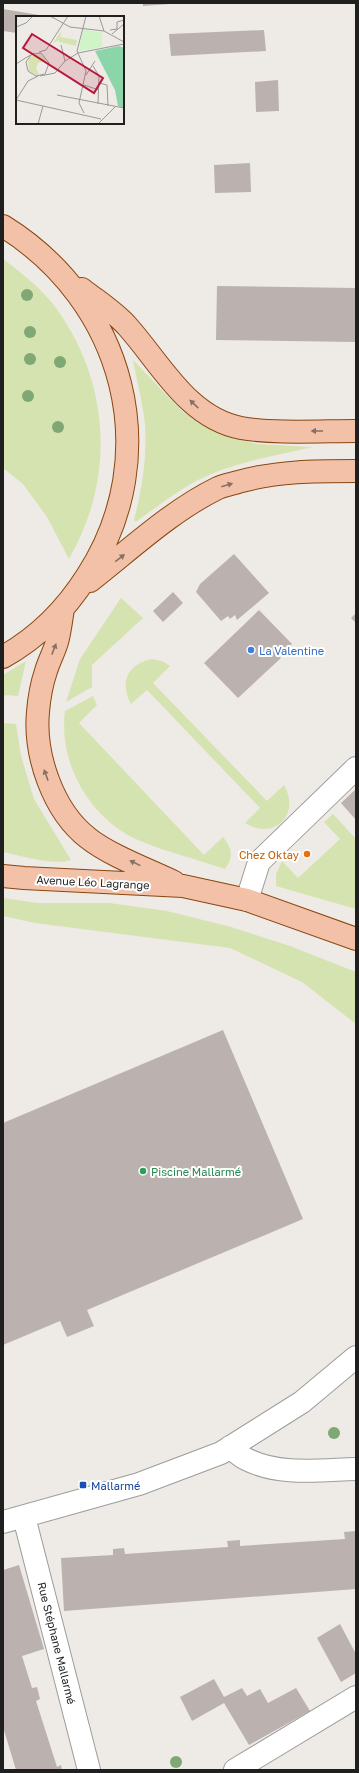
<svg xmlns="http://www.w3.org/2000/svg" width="359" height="1773" font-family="'Golos Text',sans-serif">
	<rect width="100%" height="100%" fill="#eeeae6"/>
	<path fill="#d5e3b1" d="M3 259C22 273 42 289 56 308 111 384 115 479 69 559L47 517 23 484 3 468Z
		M133 360 181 410 198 423 220 433 256 444 313 447C274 456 234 462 198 480 176 492 156 507 136 522L134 520C142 489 147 458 145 425 143 403 137 382 133 360Z
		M121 598 143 618 92 665V687L66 702 80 659Z
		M152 659 162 661 170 666 153 683 267 801 284 785C301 815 274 841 245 823L260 808 147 690 131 704C119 682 128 664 152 659Z
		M26 661 18 696 6 695 3 697V675Z
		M93 696 97 705 79 723 204 855 223 837C232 848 234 857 225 869 196 859 166 852 138 840 90 819 58 763 65 711Z
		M3 723 16 724 21 756 34 799 71 860C55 866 21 856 3 852Z
		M333 814 356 839V909L276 886V874L282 861 298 878 340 839 324 822Z
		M3 898 38 903H109L167 911 231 927 290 946 356 972V1024L302 982 230 948 35 923 3 916Z"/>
	<path fill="#bbb2af" d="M143 3H170V4L143 6Z
		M3 9 45 16V17H17V33L3 31Z
		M264 30 266 51 171 56 169 34Z
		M278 80 279 111 256 112 255 82Z
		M250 163 251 192 215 193 214 165Z
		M217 286 356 288V342L216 340Z
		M234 554 269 593 237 620 235 615 230 619 228 616 221 621 196 592 200 584Z
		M173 592 183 603 163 622 153 611Z
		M259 610 292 644 279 656 281 658 238 698 204 663Z
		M356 613V623L351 618Z
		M356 789V820L341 803Z
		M223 1030 303 1219 87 1310 94 1326 67 1337 60 1321 3 1345V1123Z
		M356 1531V1589L64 1611 61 1558 113 1555V1549L124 1548 125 1554 228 1547 227 1541 240 1540V1546L345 1539 344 1532Z
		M19 1565 44 1649 22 1656 32 1688 37 1687 40 1699 36 1701 57 1767 61 1765 62 1770H16L3 1727V1570Z
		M340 1624 356 1654V1673L341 1682 317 1638Z
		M214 1679 224 1697 242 1688 247 1696 260 1689 268 1703 296 1688 310 1711 249 1745 224 1703 192 1721 180 1697Z"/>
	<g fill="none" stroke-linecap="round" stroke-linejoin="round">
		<g stroke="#9c9c9c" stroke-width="24">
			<path id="minor" d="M247 900 259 862 356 768
				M230 1447C235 1451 240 1456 246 1459 279 1476 320 1470 356 1469
				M24 1517 89 1770
				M3 1522 139 1484 221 1453 302 1402 356 1357
				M235 1770 356 1697"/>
		</g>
		<g stroke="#894610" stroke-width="24">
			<path id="major" d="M3 226C124 301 166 454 87 576 66 609 37 638 3 657
				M82 289C97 301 115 312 128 327 161 364 188 418 241 428 275 434 321 431 356 431
				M90 581C131 549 171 511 218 488 224 485 232 484 238 482 277 471 316 471 356 471
				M63 609C61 620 60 632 57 642 54 652 49 661 46 671 42 683 39 699 38 712 34 755 53 811 88 838 109 855 149 870 174 882
				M3 876 24 878 183 886 247 900 356 939"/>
		</g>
		<use href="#minor" stroke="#fff" stroke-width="22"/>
		<use href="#major" stroke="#f2c1a8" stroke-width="22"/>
	</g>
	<g fill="#7fa874">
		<circle cx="27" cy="295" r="6"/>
		<circle cx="30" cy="332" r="6"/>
		<circle cx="30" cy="359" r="6"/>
		<circle cx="60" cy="362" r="6"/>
		<circle cx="28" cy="396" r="6"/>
		<circle cx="58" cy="427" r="6"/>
		<circle cx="334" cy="1433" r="6"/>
		<circle cx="176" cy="1762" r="6"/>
	</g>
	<defs><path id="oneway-solid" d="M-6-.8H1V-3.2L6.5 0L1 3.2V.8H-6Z"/></defs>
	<g fill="#887064">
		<use href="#oneway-solid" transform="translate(194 404) rotate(-137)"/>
		<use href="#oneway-solid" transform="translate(317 431) rotate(-180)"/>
		<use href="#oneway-solid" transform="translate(227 485) rotate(-16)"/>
		<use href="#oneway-solid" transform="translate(120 558) rotate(-38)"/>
		<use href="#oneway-solid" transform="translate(54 649) rotate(-69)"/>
		<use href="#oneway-solid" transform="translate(46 775) rotate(-110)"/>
		<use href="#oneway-solid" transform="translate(135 863) rotate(-154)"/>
	</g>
	<circle fill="#3f7fe0" stroke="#fff" stroke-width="1.5" cx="251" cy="650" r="4"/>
	<circle fill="#e8710a" stroke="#fff" stroke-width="1.5" cx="307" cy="854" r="4"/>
	<circle fill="#2e9e5b" stroke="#fff" stroke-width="1.5" cx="143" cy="1171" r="4"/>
	<rect fill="#1a4fb4" stroke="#fff" stroke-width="1.5" x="79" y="1481" width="8" height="8" rx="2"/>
	<g text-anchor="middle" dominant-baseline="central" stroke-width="4" stroke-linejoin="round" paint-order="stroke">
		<g font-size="11" fill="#366cbe" stroke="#fff" text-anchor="start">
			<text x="259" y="650">La Valentine</text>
		</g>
		<g font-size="11" fill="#c56008" stroke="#fff" text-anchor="end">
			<text x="299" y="854">Chez Oktay</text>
		</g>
		<g font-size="11" fill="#1f1f1f" stroke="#fff">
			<text transform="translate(93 882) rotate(3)">Avenue Léo Lagrange</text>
			<text transform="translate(57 1643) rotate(76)">Rue Stéphane Mallarmé</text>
		</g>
		<g font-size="11" fill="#27864d" stroke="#fff" text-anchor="start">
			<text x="151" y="1171">Piscine Mallarmé</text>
		</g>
		<g font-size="11" fill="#164399" stroke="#fff" text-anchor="start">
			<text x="91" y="1485">Mallarmé</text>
		</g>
	</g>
	<g transform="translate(16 16)">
		<rect width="108" height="108" fill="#eeeae6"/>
		<path d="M46 14 44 21 61 24 60 30 43 26V24L37 27ZM24 38 31 44 22 47 20 52 23 59H21L13 55 12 45 14 41Z" fill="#d5e3b1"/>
		<path d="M67 13 86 17V31L63 35Z" fill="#cef4c8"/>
		<path d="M103 30 108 32V92L102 90 99 74 79 35Z" fill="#8cd5a9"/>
		<path fill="none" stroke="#9b9996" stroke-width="1" d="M34 0 54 11 88 15 108 26M83 0 88 15M0 11 10 7 17 0M94 14 101 13V6L108 4M96 18 108 8M45 29 49 45M23 36 30 34 52 0M0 48 11 41 17 38 25 37 33 47 29 58 20 60 12 55 10 46 15 39M77 50 83 60 82 88M70 59 79 45M24 60 39 57 49 45 62 37 108 28M83 67 91 69 92 90M68 69 83 74M41 79 108 92M0 84 85 103M0 84 12 65 22 60M68 97 63 87 70 55 61 35 70 0M22 108 27 90M82 108 99 91"/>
		<path fill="#b8163a" fill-opacity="0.15" stroke="#b8163a" stroke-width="2" d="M16 18 87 62 78 77 7 32Z"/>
		<rect width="108" height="108" fill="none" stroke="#1f1f1f" stroke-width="2"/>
	</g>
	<rect width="359" height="1773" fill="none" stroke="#1f1f1f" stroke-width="8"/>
</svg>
